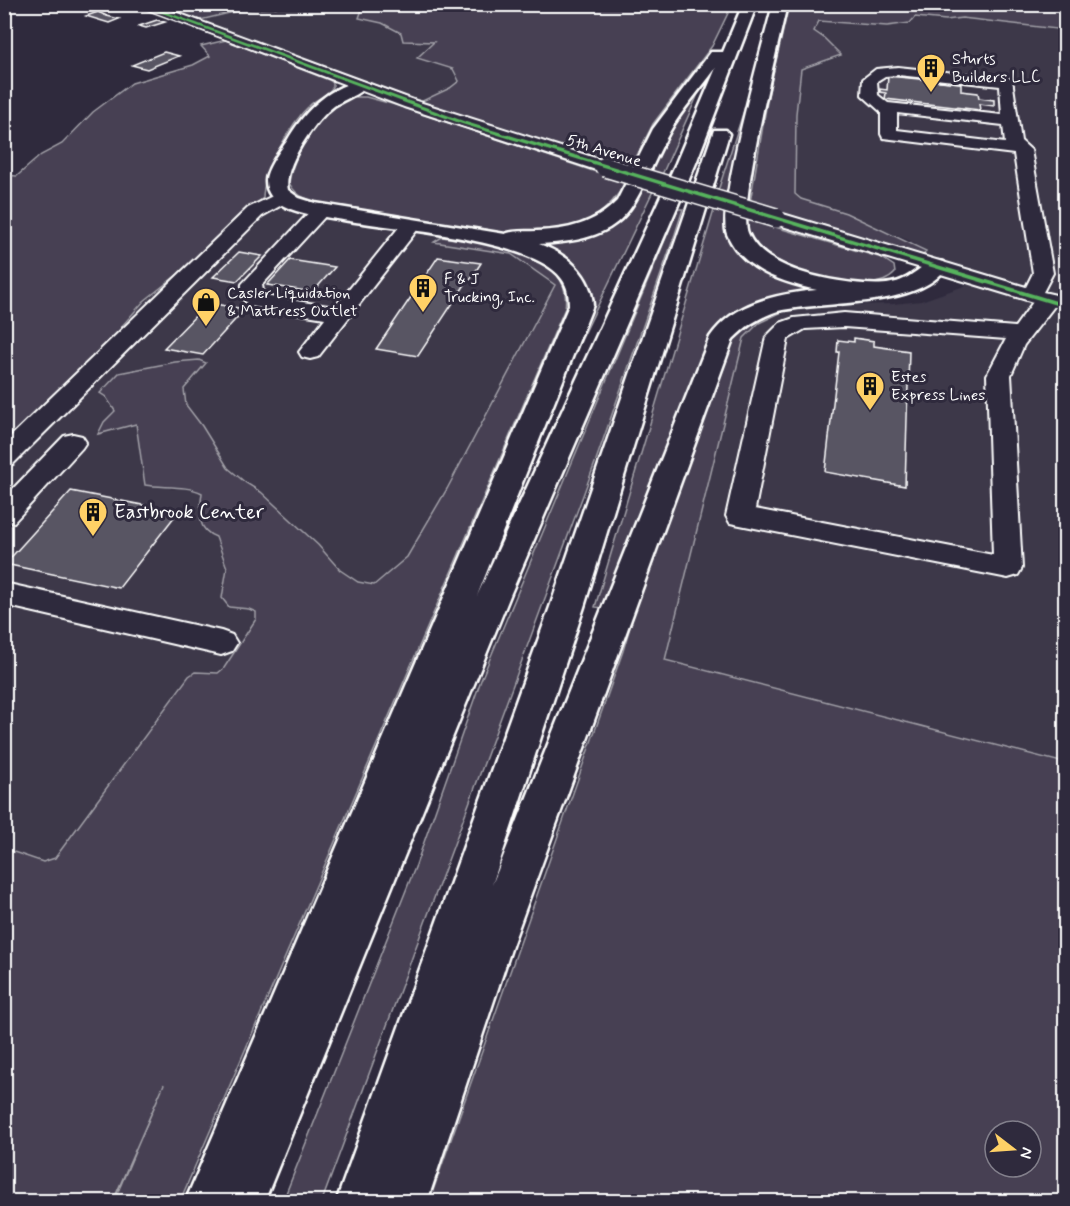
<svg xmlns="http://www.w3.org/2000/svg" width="1070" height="1206" font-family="Mynerve,sans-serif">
	<rect width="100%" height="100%" fill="#2f2a3d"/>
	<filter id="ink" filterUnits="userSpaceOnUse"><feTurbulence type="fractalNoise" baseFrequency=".0167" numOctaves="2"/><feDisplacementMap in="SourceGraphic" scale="12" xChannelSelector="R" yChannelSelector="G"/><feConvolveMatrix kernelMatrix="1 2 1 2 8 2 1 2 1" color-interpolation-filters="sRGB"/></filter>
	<g filter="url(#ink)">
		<path fill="#3c3749" d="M300 4 364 5 360 18 382 23 401 34 434 42 417 58 453 69 454 74 459 81 450 88 420 102 196 21 242 10Z
			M915 17 951 20 962 18 1065 30V299L923 256 926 251 908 240 866 224 846 213 801 199 795 194 796 114 801 69 839 57 837 49 814 31 819 20 887 26Z
			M263 198 303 214 442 237 435 242 511 254 556 285 447 489 407 557 374 585 358 582 340 570 318 545 261 492 246 483 228 468 202 426 186 405 184 389 205 362H175L119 373 100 393 106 397 115 411 104 422 99 433 136 424 171 489 190 487 202 493 199 522 216 537 227 568 222 598 229 607 249 609 257 612 256 619 224 668 218 673 195 672 189 676 55 858 43 862 5 849V449L124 333 121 328 143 302Z
			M970 284 1065 312V763L665 660 744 338 759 323 782 312 805 306 893 304 921 301Z"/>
		<path fill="#464152" stroke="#a2a0a8" stroke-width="1.5" fill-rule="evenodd" d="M157 4 300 5 242 10 196 21 154 6Z
			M364 4 732 5 712 46 653 124 631 167 550 144 420 102 450 88 459 81 453 69 417 58 434 42 403 41 401 33 382 23 359 18Z
			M789 5H1065V30L962 18 946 20 915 17 910 23 887 26 819 21 814 31 824 38 841 55 801 69 796 114 795 194 801 199 846 213 926 251 923 256 750 203 768 96Z
			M226 40 329 80 333 83V87C328 95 318 98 311 104 291 122 263 172 263 198L178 274 144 301 121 327 124 333 5 449V175L17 176 41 155 62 144 93 112 132 83 193 65 210 56 201 46Z
			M696 93 698 94 661 177 650 173 670 132Z
			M354 97H366L392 104 626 182C608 213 588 225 554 231 501 240 438 223 386 214 360 210 330 209 305 198 298 195 293 190 289 183 293 153 323 103 354 97Z
			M746 104 749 105 730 198 717 194Z
			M643 188 653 191 564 376 592 305C593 273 566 258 540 246L542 243C587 232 622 235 643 188Z
			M678 209H683L675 234 595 463 322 1201H283L416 865 481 680Z
			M714 210 725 213 727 229 731 241 828 290C785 297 739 298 711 335L602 608 595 607Z
			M747 219 882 258 894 266 895 273C869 302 778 269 755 244 748 237 747 228 747 219Z
			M442 237C483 243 574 249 565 308L180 1201H114L164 1084 113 1201 5 1202V849L43 862 55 858 189 676 195 672 218 673 224 668 256 619V612L249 609 229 607 222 598 227 568 216 537C195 529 200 511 202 493 187 485 163 488 145 485L136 424 98 434 104 422 115 411 106 397 100 393 119 373 175 362 199 360 206 363 184 389 186 405 202 426 228 468 246 483 261 492 318 545 340 570 358 582 374 585 407 557 447 489 555 285 511 254 434 242Z
			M779 308 782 312 759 323 744 338 665 660 1065 763V1201L429 1202 623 651 652 552 736 330ZM995 1131H1031V1167H995Z"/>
		<path fill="#595564" stroke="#fff" stroke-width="1.5" d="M98 12 107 16 119 19 109 23 86 16Z
			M157 20 165 22 146 28 139 26Z
			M164 52 179 56 147 69 132 65Z
			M888 76 961 83V91L978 93 979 98 994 100V106L979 104 980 110 885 99 886 93 880 92V89L887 90Z
			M239 252 262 256 237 281 213 277Z
			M438 257 481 263 470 280H468L418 356 376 349Z
			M290 260 335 267 313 292 267 285Z
			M208 303 245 309 203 355 164 348Z
			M854 338 874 341V346L909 351 905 486 825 472 839 352H837L838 340 854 342Z
			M71 491 178 512 119 588 5 564Z"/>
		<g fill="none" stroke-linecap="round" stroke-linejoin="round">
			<g stroke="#fff" stroke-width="4">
				<path id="minor" d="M134 4H153L416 101 611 163 614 167 611 171H599L404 107Z
					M898 67 1012 79 1021 141 1031 150 1053 273 1043 292 1056 295 1059 300 1024 345 1011 375 1022 568 1018 575 1008 578 740 525 730 523 726 516 766 337 780 323 794 318 844 313 1015 327 1033 302 769 222 767 218 769 214H783L1026 287 1033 273 1014 154 883 138 881 134V112L862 95 863 79 876 69ZM898 75 1000 86 1002 115 888 103 878 95 877 81 885 76ZM897 113 1003 125 1005 143 897 130ZM844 327 1006 339 987 375 993 555 755 509 788 339 805 329Z
					M283 191 289 193 292 197 289 201 262 216 13 464 4 466V443L248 208Z
					M322 204 329 206 331 210 262 285 264 296 335 307 404 221H418L421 225 318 357 310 359 302 357 299 352 325 318 250 306 241 297 242 284 315 206Z
					M73 434 82 436 86 442 82 448 14 522 4 524V498L64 436Z
					M4 583 221 631 232 635 237 643 232 651 221 655 4 605Z"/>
			</g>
			<g stroke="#fff" stroke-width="5">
				<path id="highway" d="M743 4H757L696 163 511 593 264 1202H185L569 305C569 296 568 287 562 279 535 239 386 228 337 219 320 216 299 214 284 206 274 201 266 193 266 181 266 169 280 151 287 141 303 113 326 89 358 81L366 86C359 95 344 99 334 106 315 120 282 167 288 190L299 198 315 203 505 234C514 230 526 232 537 231 567 230 595 224 617 201L653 129 711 52H723ZM716 68 676 163 477 596 593 305C591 274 567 254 539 244 638 239 630 204 670 131 682 109 701 89 716 68Z
					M773 4H787C779 42 737 207 748 233 763 270 829 281 864 284 878 285 892 285 904 279 919 272 927 258 944 262L947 267C918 309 826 300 778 311 760 317 747 325 733 339L513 943 427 1202H336L550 607 714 130H726L729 134 584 607 492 885 710 337C734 302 777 294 817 290 782 282 742 270 727 234 716 209 764 41 773 4Z"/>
			</g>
			<use href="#minor" fill="#2f2a3d" fill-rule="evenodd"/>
			<use href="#highway" fill="#2f2a3d" fill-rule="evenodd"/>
			<g stroke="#fff" stroke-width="22" stroke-linecap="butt">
				<path id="minor-bridge" d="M605 167 776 218"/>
			</g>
			<use href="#minor-bridge" stroke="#2f2a3d" stroke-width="19"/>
			<g stroke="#2f2a3d" stroke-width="4">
				<path id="cycleway" d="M145 4 466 122 1066 304V308L462 124 138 4Z"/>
			</g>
			<use href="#cycleway" fill="#56b35d" fill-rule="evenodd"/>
		</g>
	</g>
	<defs>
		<g id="building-pin" transform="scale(1.5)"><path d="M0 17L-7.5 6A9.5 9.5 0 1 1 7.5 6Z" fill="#ffd166" stroke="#2f2a3d"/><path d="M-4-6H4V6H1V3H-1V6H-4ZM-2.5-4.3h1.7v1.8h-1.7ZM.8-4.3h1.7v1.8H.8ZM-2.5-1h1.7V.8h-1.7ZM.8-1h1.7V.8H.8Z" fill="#111"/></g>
		<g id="shop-pin" transform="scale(1.5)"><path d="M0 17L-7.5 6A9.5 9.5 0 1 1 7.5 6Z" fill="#ffd166" stroke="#2f2a3d"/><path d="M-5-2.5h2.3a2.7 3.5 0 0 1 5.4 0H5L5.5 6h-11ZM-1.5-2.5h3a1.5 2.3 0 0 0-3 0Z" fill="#111"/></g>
	</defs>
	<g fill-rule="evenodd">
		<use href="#building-pin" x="931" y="68"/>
		<use href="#building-pin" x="423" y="288"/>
		<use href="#shop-pin" x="206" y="302"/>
		<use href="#building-pin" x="870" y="386"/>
		<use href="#building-pin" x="93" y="512"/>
	</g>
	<g text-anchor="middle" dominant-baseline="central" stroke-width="6" stroke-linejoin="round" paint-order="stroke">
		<g font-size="16" fill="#fff" stroke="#2f2a3d" text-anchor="start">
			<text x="952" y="59">Sturts<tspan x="952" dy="18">Builders LLC</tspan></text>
			<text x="444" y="279">F &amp; J<tspan x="444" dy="18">Trucking, Inc.</tspan></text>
			<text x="227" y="293">Casler Liquidation<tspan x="227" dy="18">&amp; Mattress Outlet</tspan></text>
			<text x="891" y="377">Estes<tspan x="891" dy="18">Express Lines</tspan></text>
		</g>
		<g font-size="16" fill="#fff" stroke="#2f2a3d">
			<text transform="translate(604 151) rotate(17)">5th Avenue</text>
		</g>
		<g font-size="20" fill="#fff" stroke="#2f2a3d" text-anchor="start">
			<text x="114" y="512">Eastbrook Center</text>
		</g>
	</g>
	<rect width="1070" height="1206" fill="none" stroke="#2f2a3d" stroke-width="24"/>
	<rect x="12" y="12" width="1046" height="1182" fill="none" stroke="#fff" stroke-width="2" filter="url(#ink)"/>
	<g transform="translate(1013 1149) rotate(107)"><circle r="28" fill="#2f2a3d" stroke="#827f8b" stroke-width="1.5"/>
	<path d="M0-4.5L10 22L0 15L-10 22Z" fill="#ffd166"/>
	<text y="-9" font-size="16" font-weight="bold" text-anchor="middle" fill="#ffffff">N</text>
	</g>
</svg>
